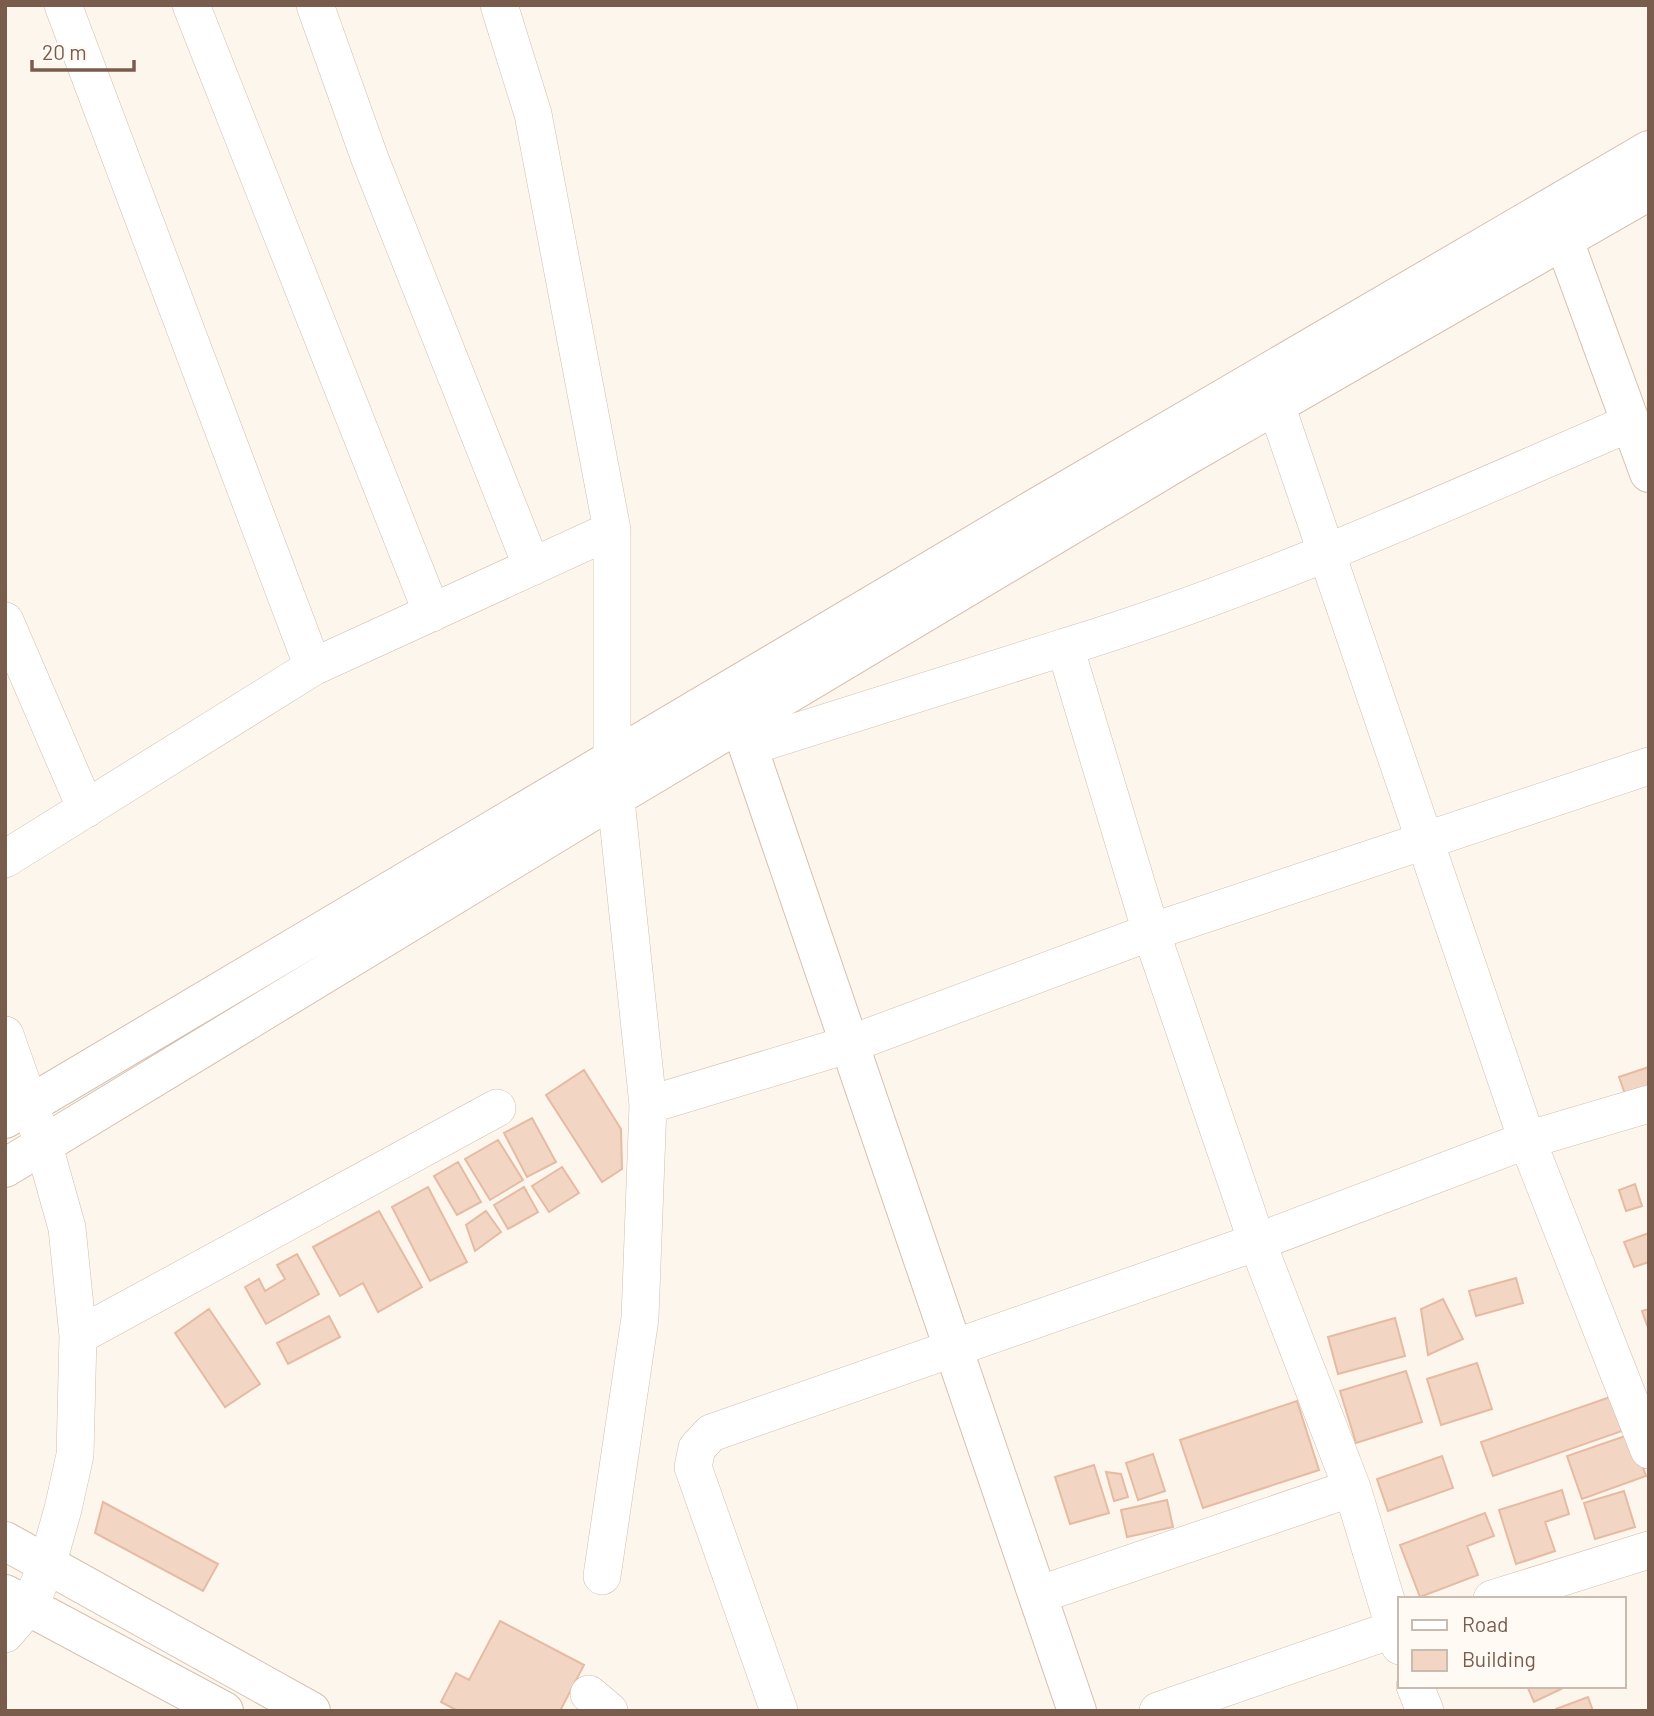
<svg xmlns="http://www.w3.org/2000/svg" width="1654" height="1716" font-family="Barlow,sans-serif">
	<rect width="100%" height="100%" fill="#fdf6ec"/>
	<path fill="#f3d5c3" stroke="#e6bba3" stroke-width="2" d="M1649 1067V1089L1626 1097 1619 1077Z
		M584 1070 621 1129 622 1169 602 1182 546 1095Z
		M532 1118 556 1162 527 1177 504 1133Z
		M498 1140 523 1180 490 1200 465 1159Z
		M458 1162 481 1202 457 1215 434 1176Z
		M562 1167 579 1193 549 1212 532 1186Z
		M1635 1184 1642 1206 1626 1211 1619 1190Z
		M428 1187 467 1262 430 1281 392 1207Z
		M524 1187 538 1212 508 1229 494 1205Z
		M379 1211 422 1287 378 1312 363 1283 340 1296 313 1247Z
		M486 1211 501 1232 475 1251 466 1225Z
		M1649 1233V1262L1634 1267 1624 1242Z
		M297 1254 319 1294 266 1324 245 1287 259 1279 265 1291 285 1279 277 1265Z
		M1516 1278 1523 1303 1476 1316 1469 1291Z
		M1443 1299 1463 1339 1428 1355 1421 1309Z
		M209 1309 260 1384 225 1407 175 1333Z
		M1649 1309V1324L1647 1325 1642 1311Z
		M329 1316 340 1337 288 1364 277 1343Z
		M1395 1318 1405 1356 1338 1374 1328 1337Z
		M1477 1363 1492 1409 1441 1425 1427 1379Z
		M1406 1371 1422 1422 1356 1443 1340 1391Z
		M1610 1397 1622 1431 1493 1476 1481 1442Z
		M1297 1401 1319 1470 1203 1508 1180 1440Z
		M1631 1434 1646 1476 1582 1499 1567 1456Z
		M1153 1454 1165 1491 1138 1500 1126 1463Z
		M1442 1456 1453 1488 1388 1511 1377 1479Z
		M1094 1465 1109 1513 1070 1524 1055 1477Z
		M1106 1472 1121 1474 1128 1497 1114 1501Z
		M1562 1490 1569 1514 1545 1522 1555 1551 1516 1564 1499 1510Z
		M1624 1491 1635 1527 1595 1539 1584 1503Z
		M1167 1500 1173 1527 1127 1537 1121 1510Z
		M103 1502 218 1564 203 1591 95 1533Z
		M1485 1513 1494 1536 1467 1546 1478 1575 1420 1597 1400 1545Z
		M500 1621 584 1665 560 1711H458L441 1702 456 1673 469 1680Z
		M1527 1686H1559L1561 1689 1534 1702Z
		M1588 1697 1593 1711H1556V1709Z"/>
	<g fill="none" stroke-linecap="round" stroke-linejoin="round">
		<g stroke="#d1beb0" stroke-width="38">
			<path id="street" d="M63 5 313 667
				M191 5 432 613
				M315 5 370 159 532 567
				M499 5 533 114 612 530V762L648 1105 640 1318 602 1576
				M1276 405 1527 1140 1649 1450
				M5 621 86 809
				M1065 647C1259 588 1444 503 1630 423
				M748 747 1065 647 1151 932 1257 1242 1352 1488 1400 1646
				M5 859 313 667 612 530
				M5 1035 44 1146 67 1228 78 1336 75 1455 63 1509 48 1562 30 1605 5 1634
				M648 1105 850 1044 1151 932 1649 766
				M78 1336 497 1108
				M1038 1595 1352 1488
				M1492 1599 1649 1550
				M1415 1686 1425 1711
				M589 1694 609 1711
				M779 1711 693 1467 697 1448 711 1433 1257 1242 1527 1140 1649 1104
				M1158 1711 1400 1627"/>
		</g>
		<g stroke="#d6c0b0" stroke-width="40">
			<path id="secondary" d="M1555 216 1649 473
				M732 700 1077 1711
				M5 1119 1034 509 1649 150
				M5 1168 614 798 1190 454 1649 191
				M5 1541 311 1711
				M5 1594 224 1711"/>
		</g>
		<use href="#street" stroke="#fff" stroke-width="37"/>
		<use href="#secondary" stroke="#fff" stroke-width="38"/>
	</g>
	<rect width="1654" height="1716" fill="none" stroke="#7a5c4d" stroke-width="14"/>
	<rect x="1398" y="1597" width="228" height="91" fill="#fffaf3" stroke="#cabbb1" stroke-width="2"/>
	<rect x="1412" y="1620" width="35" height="10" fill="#ffffff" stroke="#cabbb1" stroke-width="2"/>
	<text x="1462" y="1632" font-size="21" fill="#7a5c4d">Road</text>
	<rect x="1412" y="1650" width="35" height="21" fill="#f3d5c3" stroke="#cabbb1" stroke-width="2"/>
	<text x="1462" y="1667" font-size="21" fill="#7a5c4d">Building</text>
	<path d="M32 60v10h102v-10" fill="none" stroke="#7a5c4d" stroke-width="3.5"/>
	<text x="42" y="60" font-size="21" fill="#7a5c4d" stroke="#fffaf3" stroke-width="5" paint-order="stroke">20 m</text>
</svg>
